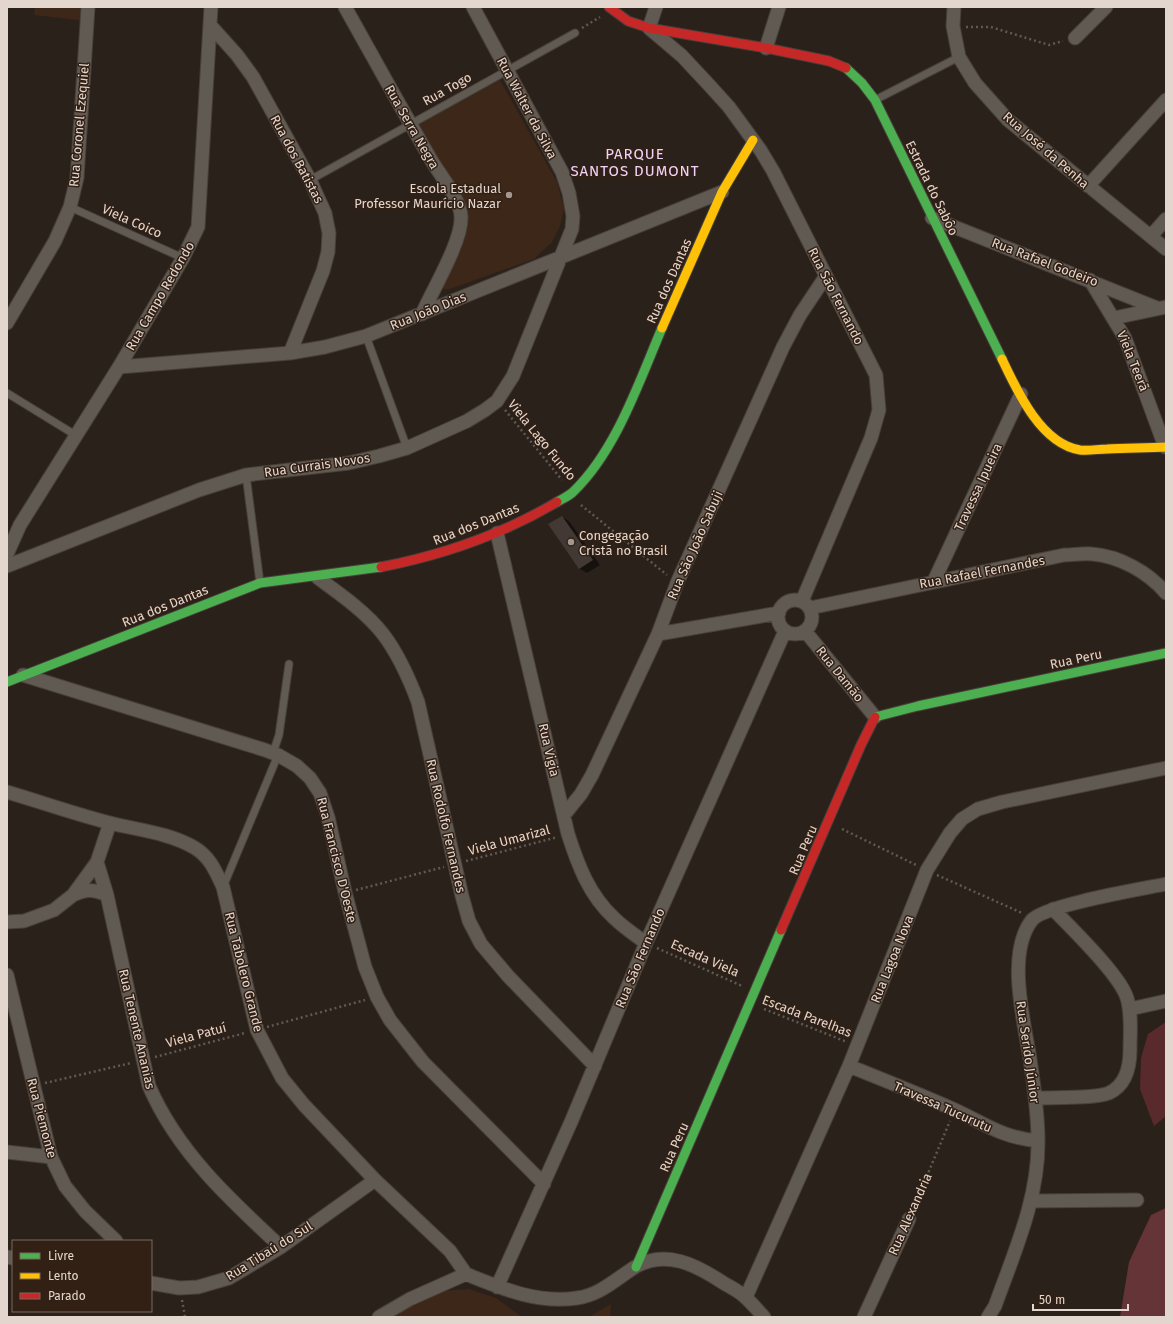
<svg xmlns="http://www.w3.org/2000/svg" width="1173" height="1324" font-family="'Fira Sans',sans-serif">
	<rect width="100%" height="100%" fill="#2b211b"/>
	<path fill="#3c2718" d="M35 7H81L79 20 34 15Z
		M500 80 557 182 564 209 560 226 552 242 534 259 450 289H444L441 286 467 226 465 207 416 126Z
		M469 1289 496 1298 522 1317H389L440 1291Z
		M611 1304 610 1317H589Z"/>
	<path fill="#592a2c" d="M1166 1022V1116L1154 1126 1140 1089 1141 1058 1148 1034Z"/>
	<path fill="#653437" d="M1166 1208V1317H1120L1129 1262 1151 1215Z"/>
	<path fill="#0007" d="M562 517 569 521 600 565 587 573 580 569 549 524Z"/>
	<path fill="#423934" d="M562 516 593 560 579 569 548 524Z"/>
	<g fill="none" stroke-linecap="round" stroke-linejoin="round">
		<g stroke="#473f39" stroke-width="9">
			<path id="lane" d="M875 100 959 57
				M310 180 575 33
				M70 207 183 258
				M366 336 407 448
				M7 393 77 436
				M246 475 260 583
				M273 753 279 735 289 664
				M223 887 278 755"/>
		</g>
		<g stroke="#473f39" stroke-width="15">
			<path id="street" d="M345 7C373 57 401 108 430 158 439 174 460 198 461 216 463 240 432 291 422 314
				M656 7 649 28 682 56 710 86 729 107 761 151 773 171 876 375 879 410 871 438 802 601
				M954 7 953 26 959 57 975 83 1008 120 1166 249
				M211 26 237 55 253 77 310 180 325 213 329 233 328 252 323 271 290 353
				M1075 38 1106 7
				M766 48 779 7
				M1088 186 1166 100
				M932 218 1157 308
				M1151 236 1166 219
				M1090 280 1125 338 1165 447
				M1114 318 1166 307
				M7 323 55 241 70 207 77 178 88 7
				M119 367 290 353 325 347 366 336 722 192
				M497 533 568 834C578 865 589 895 614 918 623 927 635 935 646 943
				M7 554 20 525 119 367 183 258 198 227 211 7
				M7 566 199 490 246 475 349 463 379 456 407 448 467 421 485 410 497 401 513 376 572 229 573 216 569 193 562 172 473 7
				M318 578C340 594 366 612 383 634 399 655 409 678 418 702L462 896 469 921 481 944 508 976 595 1066
				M934 581 1021 394
				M778 617a17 17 0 1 1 34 0a17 17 0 1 1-34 0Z
				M810 608 1064 555C1073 555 1083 553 1092 554 1119 556 1148 572 1166 593
				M805 631 875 717
				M658 634 779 613
				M23 675 265 750 278 755 297 766 310 778 320 793 328 817 345 892 365 967 377 997 390 1020 423 1062 544 1184
				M7 792C41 802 75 814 110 823 138 830 170 833 195 848 210 857 216 872 223 887L257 1030 282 1078 304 1105 375 1180 450 1251 466 1274
				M564 815 581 794 592 775 658 634 677 583 783 347 800 315 826 276
				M97 862 107 895 149 1086C177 1151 229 1199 281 1247
				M73 895C86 889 93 889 107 895
				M7 922 24 921 54 910 73 895 97 862 110 823
				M7 975 51 1157 65 1186 85 1211 116 1241
				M1130 1009 1166 1001
				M849 1066C884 1080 919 1094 953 1109 986 1124 1000 1137 1038 1141
				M1036 1098C1054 1097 1093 1099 1109 1093 1126 1085 1130 1067 1130 1050 1130 1033 1132 1014 1127 998 1120 975 1072 929 1053 909
				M7 1152 51 1157
				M1031 1201 1137 1200
				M7 1257 13 1258
				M466 1274C501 1288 537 1304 577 1298 600 1295 616 1279 635 1267 666 1249 696 1265 722 1282 730 1287 739 1291 745 1297 752 1303 758 1311 764 1317
				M151 1283 179 1288 198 1287 229 1278 281 1247 375 1180
				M497 1287 571 1122 646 943 785 631
				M746 1297 849 1066 927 870 950 833 962 819 978 809 1002 802 1166 768
				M379 1317 410 1299 466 1274
				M864 1317 909 1219
				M988 1317 995 1306C1014 1253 1039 1198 1038 1140 1038 1113 1034 1086 1030 1059 1024 1021 1006 953 1032 920 1045 905 1142 889 1166 884"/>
		</g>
		<g stroke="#473f39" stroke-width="11">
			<path id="fast" d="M846 68 862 83 875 100 1002 359
				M557 502C562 499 569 496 573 492 616 451 639 382 662 328
				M7 682 260 583 381 567
				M875 717 918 706 1166 653
				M636 1267 781 930"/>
		</g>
		<g stroke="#473f39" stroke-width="11">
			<path id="slow" d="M662 328 722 192 753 140
				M1002 359C1017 391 1041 444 1080 450 1088 451 1099 449 1107 449 1127 448 1146 448 1166 447"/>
		</g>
		<g stroke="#473f39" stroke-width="11">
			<path id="jam" d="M609 7 628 21 649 28 766 48 829 61 846 68
				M381 567C443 555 503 534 557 502
				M781 930 861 745 875 717"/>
		</g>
		<path stroke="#5f5953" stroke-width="2.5" stroke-dasharray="2 3" stroke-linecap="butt" d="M966 27H991L1049 45 1063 41
			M582 28 600 17
			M505 410 562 480
			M581 505 667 575
			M842 829 916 865
			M466 861 558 837
			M937 875 1022 913
			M356 890 444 867
			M657 948 742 986
			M764 1009 847 1042
			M267 1027 365 1000
			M155 1057 245 1033
			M45 1083 131 1063
			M913 1209 950 1121
			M182 1300 185 1317"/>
		<use href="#lane" stroke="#605a53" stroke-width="7"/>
		<use href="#street" stroke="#605a53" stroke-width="13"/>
		<use href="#fast" stroke="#4caf50" stroke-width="9"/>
		<use href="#slow" stroke="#ffc107" stroke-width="9"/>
		<use href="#jam" stroke="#c62828" stroke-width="9"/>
	</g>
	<g fill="#a2978f" stroke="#322014" stroke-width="1.5">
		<circle cx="509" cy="195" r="4"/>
		<circle cx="571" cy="542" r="4"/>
	</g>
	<g text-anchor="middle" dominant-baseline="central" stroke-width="3" stroke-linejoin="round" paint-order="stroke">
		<g font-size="13" fill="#e2d6ce" stroke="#322014">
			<text transform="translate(447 89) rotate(-29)">Rua Togo</text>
			<text transform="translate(527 108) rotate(62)">Rua Walter da Silva</text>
			<text transform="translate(79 125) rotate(-85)">Rua Coronel Ezequiel</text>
			<text transform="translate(412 127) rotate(60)">Rua Serra Negra</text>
			<text transform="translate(1046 150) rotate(41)">Rua José da Penha</text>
			<text transform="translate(297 159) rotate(62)">Rua dos Batistas</text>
			<text transform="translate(932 188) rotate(64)">Estrada do Sabôo</text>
			<text transform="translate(132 221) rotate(24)">Viela Coico</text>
			<text transform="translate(1045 262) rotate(21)">Rua Rafael Godeiro</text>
			<text transform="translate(669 281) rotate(-66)">Rua dos Dantas</text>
			<text transform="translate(160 296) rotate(-60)">Rua Campo Redondo</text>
			<text transform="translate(836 296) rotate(63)">Rua São Fernando</text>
			<text transform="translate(428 311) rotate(-22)">Rua João Dias</text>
			<text transform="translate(1133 361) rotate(68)">Viela Teerã</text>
			<text transform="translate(542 440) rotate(51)">Viela Lago Fundo</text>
			<text transform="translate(317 465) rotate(-8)">Rua Currais Novos</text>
			<text transform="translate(978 487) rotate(-65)">Travessa Ipueira</text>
			<text transform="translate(476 524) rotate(-22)">Rua dos Dantas</text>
			<text transform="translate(695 545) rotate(-66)">Rua São João Sabuji</text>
			<text transform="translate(982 572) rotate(-11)">Rua Rafael Fernandes</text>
			<text transform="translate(165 606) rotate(-22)">Rua dos Dantas</text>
			<text transform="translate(1076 659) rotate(-12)">Rua Peru</text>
			<text transform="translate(840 674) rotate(51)">Rua Damão</text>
			<text transform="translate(549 750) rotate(77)">Rua Vigia</text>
			<text transform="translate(446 826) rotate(77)">Rua Rodolfo Fernandes</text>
			<text transform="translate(509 840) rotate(-15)">Viela Umarizal</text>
			<text transform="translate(803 850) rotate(-67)">Rua Peru</text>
			<text transform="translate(337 860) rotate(76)">Rua Francisco D'Oeste</text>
			<text transform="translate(640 958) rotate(-67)">Rua São Fernando</text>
			<text transform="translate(705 958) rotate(24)">Escada Viela</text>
			<text transform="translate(892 959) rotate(-68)">Rua Lagoa Nova</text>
			<text transform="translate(244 972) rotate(76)">Rua Tabolero Grande</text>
			<text transform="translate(807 1016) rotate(21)">Escada Parelhas</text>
			<text transform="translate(137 1029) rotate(77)">Rua Tenente Ananias</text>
			<text transform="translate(196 1035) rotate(-15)">Viela Patuí</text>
			<text transform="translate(1028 1052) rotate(82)">Rua Serido Júnior</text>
			<text transform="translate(943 1107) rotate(24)">Travessa Tucurutu</text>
			<text transform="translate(42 1118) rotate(75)">Rua Piemonte</text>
			<text transform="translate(674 1147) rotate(-66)">Rua Peru</text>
			<text transform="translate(910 1214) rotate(-66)">Rua Alexandria</text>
			<text transform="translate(269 1251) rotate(-32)">Rua Tibaú do Sul</text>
		</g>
		<g font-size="13" fill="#e2d6ce" stroke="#322014" text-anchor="end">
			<text x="501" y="188">Escola Estadual<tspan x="501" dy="15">Professor Maurício Nazar</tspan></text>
			<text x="579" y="535" text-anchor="start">Congegação<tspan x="579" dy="15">Cristã no Brasil</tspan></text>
		</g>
		<g font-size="15" letter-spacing="1" fill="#f0d3f9" stroke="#322014">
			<text x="635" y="154">PARQUE<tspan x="635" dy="17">SANTOS DUMONT</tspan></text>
		</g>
	</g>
	<rect width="1173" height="1324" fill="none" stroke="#e2d6ce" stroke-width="16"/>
	<rect x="12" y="1240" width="140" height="72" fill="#322014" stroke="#78695e"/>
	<rect x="20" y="1253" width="20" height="6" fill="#4caf50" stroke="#78695e"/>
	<text x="48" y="1260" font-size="12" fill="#e2d6ce">Livre</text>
	<rect x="20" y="1273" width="20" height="6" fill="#ffc107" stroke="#78695e"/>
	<text x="48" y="1280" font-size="12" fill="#e2d6ce">Lento</text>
	<rect x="20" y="1293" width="20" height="6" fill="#c62828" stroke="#78695e"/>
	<text x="48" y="1300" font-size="12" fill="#e2d6ce">Parado</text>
	<path d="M1033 1304v6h95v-6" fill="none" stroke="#e2d6ce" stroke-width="2"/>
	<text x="1039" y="1304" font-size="12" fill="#e2d6ce" stroke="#322014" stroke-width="3" paint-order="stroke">50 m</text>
</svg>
